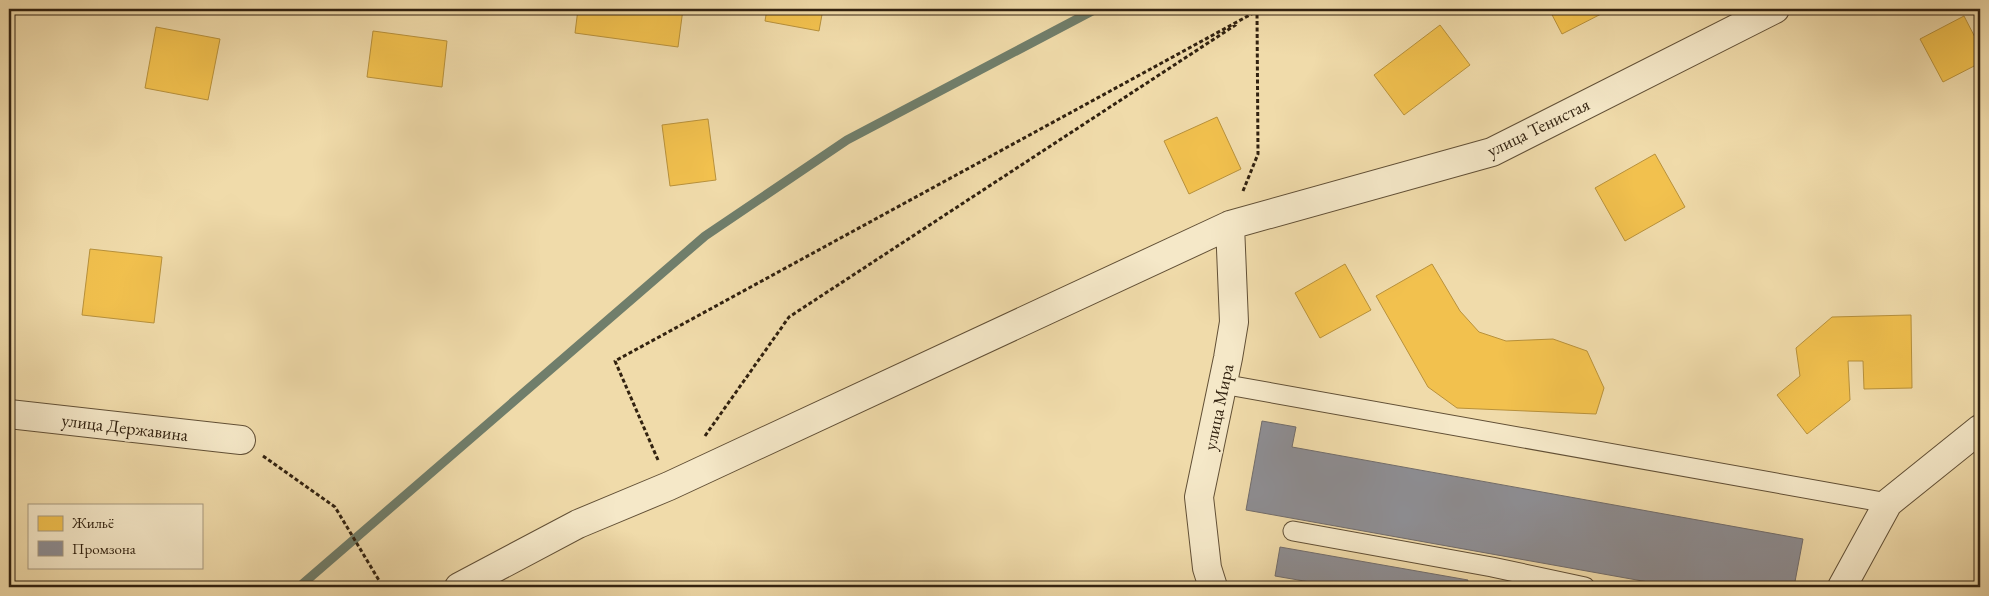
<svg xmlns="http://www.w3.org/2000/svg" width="1989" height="596" font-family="'EB Garamond',serif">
	<rect width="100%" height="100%" fill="#f0dbaa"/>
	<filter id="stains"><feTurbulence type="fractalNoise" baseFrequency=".004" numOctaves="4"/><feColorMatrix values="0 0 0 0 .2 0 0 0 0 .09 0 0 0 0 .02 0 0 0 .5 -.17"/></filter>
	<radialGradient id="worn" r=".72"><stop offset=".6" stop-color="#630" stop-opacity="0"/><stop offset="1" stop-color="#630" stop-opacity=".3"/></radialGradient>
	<path fill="#f2c14e" stroke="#b8913b" d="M578 9H683L678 47 575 33Z
		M767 9H823L819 31 765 21Z
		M1549 9H1603L1605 12 1562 34Z
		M1964 16 1980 47V63L1943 82 1920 39Z
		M1440 25 1470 65 1404 115 1374 75Z
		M156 27 220 39 208 100 145 88Z
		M373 31 447 41 442 87 367 77Z
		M1217 117 1241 169 1189 194 1164 141Z
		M708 119 716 180 670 186 662 125Z
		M1655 154 1685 207 1625 241 1595 188Z
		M90 249 162 257 154 323 82 315Z
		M1345 264 1371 310 1320 338 1295 293Z
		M1432 264 1460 311 1479 332 1506 341 1553 339 1587 351 1604 388 1596 414 1457 408 1428 387 1376 296Z
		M1911 315 1912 388 1864 389 1863 361H1848L1850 400 1807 434 1777 395 1800 376 1796 348 1832 317Z"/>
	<path fill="#8d8d92" stroke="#726d6b" d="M1262 421 1296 427 1292 447 1803 539 1794 587H1676L1246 510Z
		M1280 547 1468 580 1466 587H1339L1275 576Z"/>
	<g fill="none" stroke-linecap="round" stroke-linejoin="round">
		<path stroke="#707e6b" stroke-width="9" d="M299 587 705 236 847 140 1096 9"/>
		<g stroke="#625036" stroke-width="21">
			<path id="lane" d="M1222 384 1888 503
				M1293 531 1492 567 1585 587"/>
		</g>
		<g stroke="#625036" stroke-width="30">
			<path id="street" d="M9 414 241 440
				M459 587 578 524 669 486 1230 225 1492 152 1775 9
				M1213 587 1207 568 1199 497 1228 358 1234 322 1230 225
				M1842 587 1888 503 1980 429"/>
		</g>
		<path stroke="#322210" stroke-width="3" stroke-dasharray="4 2.5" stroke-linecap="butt" d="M1243 191 1258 154 1257 11 1260 9
			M705 436 789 317 1237 24
			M263 456 335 507 383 587
			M658 460 615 361 1257 11"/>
		<use href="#lane" stroke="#f5e8c8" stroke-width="19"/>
		<use href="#street" stroke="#f5e8c8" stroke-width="28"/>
	</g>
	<g text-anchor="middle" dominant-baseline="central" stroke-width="5" stroke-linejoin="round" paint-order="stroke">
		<g font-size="18" fill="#322210" stroke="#f5e8c8">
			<text transform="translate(1538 127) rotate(-26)">улица Тенистая</text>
			<text transform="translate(1218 407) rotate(-78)">улица Мира</text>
			<text transform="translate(125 427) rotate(7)">улица Державина</text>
		</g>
	</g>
	<rect width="1989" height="596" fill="none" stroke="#f0dbaa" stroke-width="30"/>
	<rect x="10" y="10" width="1969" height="576" fill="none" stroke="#322210" stroke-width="2.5"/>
	<rect x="15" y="15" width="1959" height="566" fill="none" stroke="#322210"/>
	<rect x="28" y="504" width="175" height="65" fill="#f5e8c8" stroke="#a7997e"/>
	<rect x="38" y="516" width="25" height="15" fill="#f2c14e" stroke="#a7997e"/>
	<text x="72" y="528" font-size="15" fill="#322210">Жильё</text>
	<rect x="38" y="541" width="25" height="15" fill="#8d8d92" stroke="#a7997e"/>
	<text x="72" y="554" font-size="15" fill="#322210">Промзона</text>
	<rect width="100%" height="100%" filter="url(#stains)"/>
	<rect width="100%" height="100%" fill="url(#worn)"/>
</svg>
